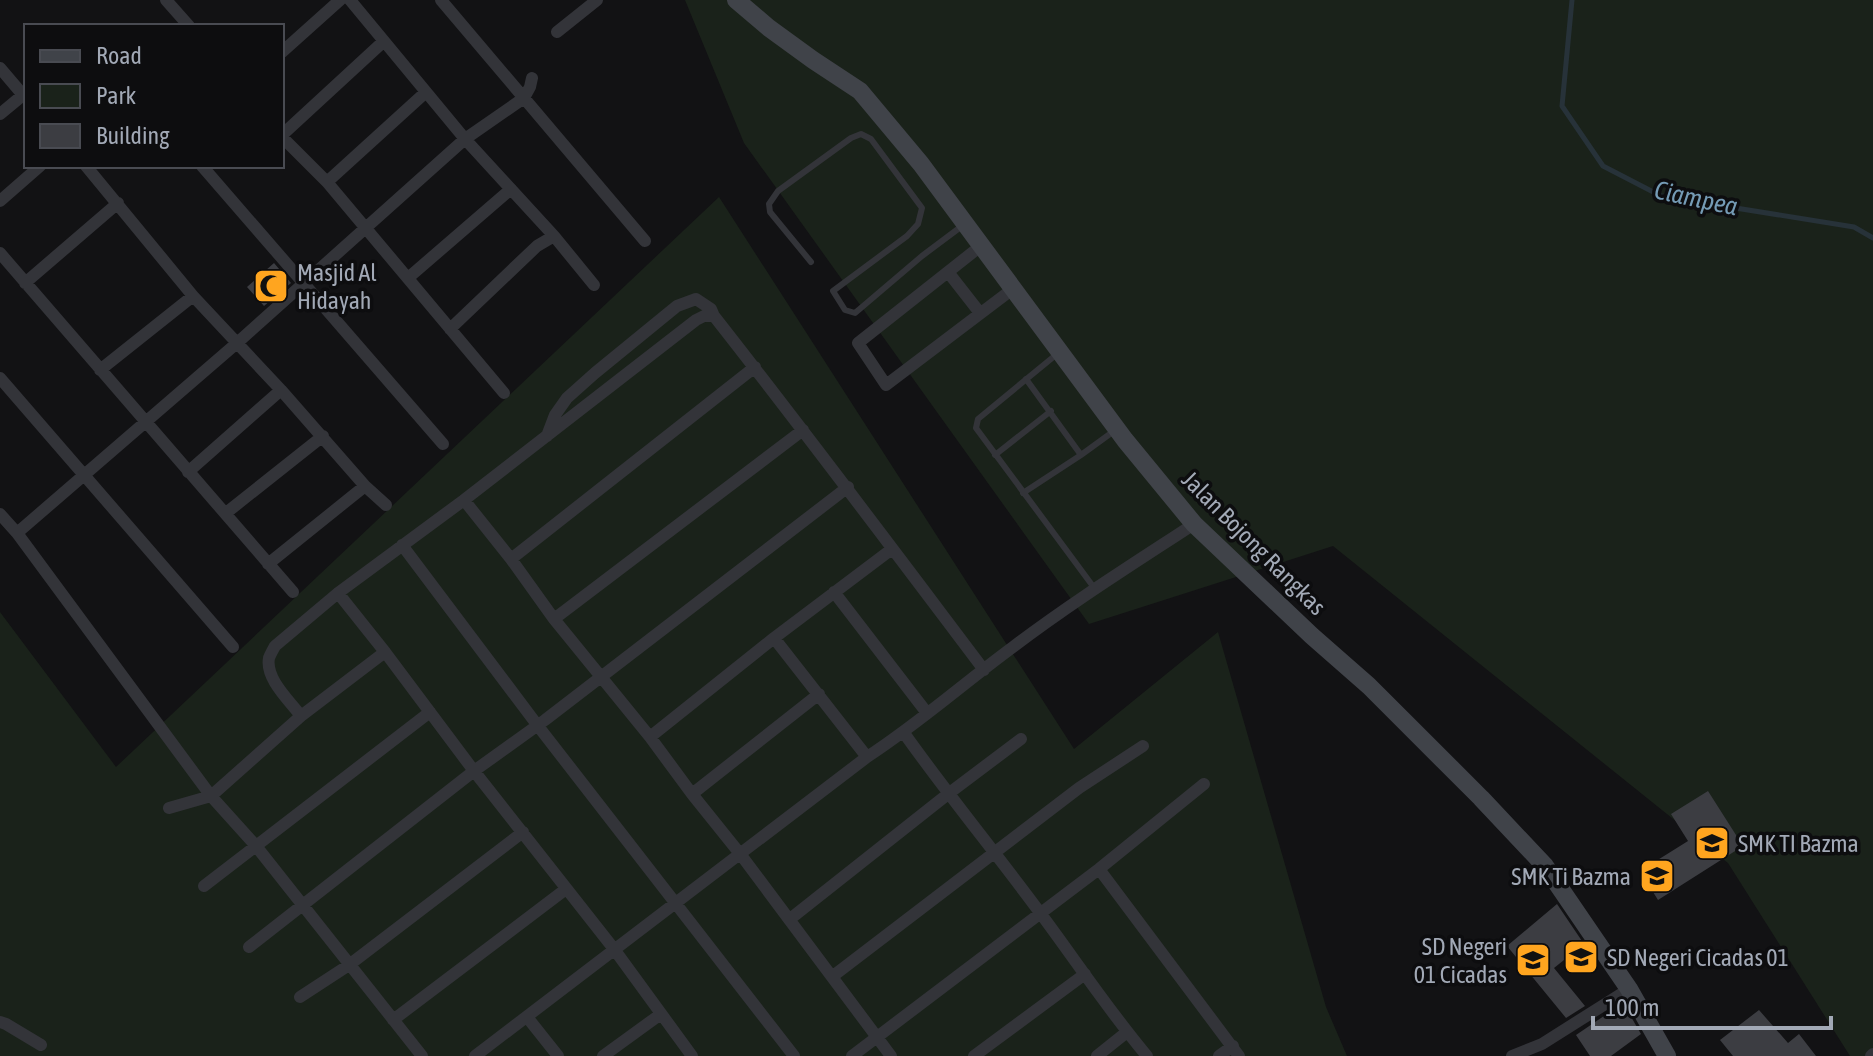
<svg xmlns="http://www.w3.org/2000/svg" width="1873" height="1056" font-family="'Asap Condensed',sans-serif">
	<rect width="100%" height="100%" fill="#121214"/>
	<path fill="#1a221a" d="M685 0H1873V1056H1850L1728 863 1333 546 1089 624 744 143Z
		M719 197 1074 749 1218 632 1326 1007 1347 1056H0V612L116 767Z"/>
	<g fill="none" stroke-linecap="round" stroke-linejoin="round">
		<path stroke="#273239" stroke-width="5" d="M1572 0 1562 106 1603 166 1661 196 1854 227 1873 238"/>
	</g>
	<path fill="#3c3d42" d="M274 263 291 283 264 306 247 287Z
		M1708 791 1743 846 1658 900 1640 871 1688 841 1671 814Z
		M1557 904 1584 944 1554 968 1585 1006 1566 1018 1507 946Z
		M1623 1003 1641 1034 1611 1056H1590L1576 1035Z
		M1759 1010 1788 1043 1799 1034 1816 1056H1733L1720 1040Z"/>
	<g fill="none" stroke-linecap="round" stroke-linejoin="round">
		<path stroke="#333439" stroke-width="6" d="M811 262 770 212 769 204 778 191 851 138 861 134 871 139 922 208 918 224 907 236 833 291 845 310 855 313 922 256 962 226
			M1057 354 978 419 976 428 1095 589
			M995 455 1051 411
			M1081 455 1114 431
			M1023 493 1081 455 1026 379"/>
		<path stroke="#333439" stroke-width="12" d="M166 0 189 26
			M350 0 465 139 554 236 537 246 450 329
			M441 0 645 241
			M557 32 597 0
			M282 52 340 0
			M0 68 23 95 0 114
			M282 135 384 41
			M282 137 327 182 504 393
			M86 166 193 296 281 390 365 486 386 505
			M202 166 443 444
			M327 182 426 92
			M0 201 40 166
			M554 236 594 285
			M982 245 858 343 886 385 1014 288
			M0 253 293 592
			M948 272 980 313
			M408 278 511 189
			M25 283 118 203
			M100 370 193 296
			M0 378 233 647
			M547 436 555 415 567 398 595 373 677 306 696 299 711 309 714 316
			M188 472 281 390
			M464 500 511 559 554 619 650 737 692 794 741 855 891 1056
			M226 513 323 436
			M0 514 17 533 211 796 256 846 422 1056
			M17 533 237 343 465 139 524 98 530 87 532 78
			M402 545 538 726 794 1056
			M511 559 755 367
			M268 564 365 486
			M834 592 927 713
			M338 593 385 652 474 771 614 949 692 1056
			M554 619 803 430
			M774 638 867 757
			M301 716C290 701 265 679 269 658 270 655 274 648 275 646L338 593 464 500 696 320 704 316H714C806 433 895 552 984 670
			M904 733C948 795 996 853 1041 914 1076 961 1109 1011 1147 1056
			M650 737 774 638 892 549
			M692 794 819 694
			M169 808 211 796 301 716 385 652
			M1099 869 1239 1056
			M204 886 430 712
			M790 919 948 794 1021 739
			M249 947 474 771 545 720 848 487
			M833 976 1079 788 1143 746
			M300 997 349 965 523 832
			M527 1017 558 1056
			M393 1020 566 889
			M0 1022 6 1024 41 1045
			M475 1056 867 757C918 724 964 683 1013 647 1071 603 1133 564 1194 524
			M603 1056 661 1014
			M852 1056 1099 869 1204 784
			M974 1056 1085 974
			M1097 1056 1127 1032
			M1219 1056 1233 1046
			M1512 1056 1542 1044 1629 989
			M1871 1056 1873 1054"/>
		<path stroke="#404349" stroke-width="18" d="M736 0 769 28 813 60 860 91 921 164 1125 440 1194 524 1312 636 1369 686 1481 798 1545 866 1629 989 1667 1056"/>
	</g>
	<defs>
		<g id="mosque-square" transform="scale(1.8)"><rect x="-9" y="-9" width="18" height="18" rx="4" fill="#ffa51f" stroke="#0d0d0f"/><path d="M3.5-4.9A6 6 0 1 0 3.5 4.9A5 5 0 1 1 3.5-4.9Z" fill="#111"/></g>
		<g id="school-square" transform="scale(1.8)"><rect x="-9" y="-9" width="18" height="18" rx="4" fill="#ffa51f" stroke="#0d0d0f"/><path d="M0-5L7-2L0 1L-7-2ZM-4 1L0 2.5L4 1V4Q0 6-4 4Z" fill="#111"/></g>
	</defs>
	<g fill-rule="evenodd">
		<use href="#mosque-square" x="271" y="286"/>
		<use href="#school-square" x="1712" y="843"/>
		<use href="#school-square" x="1657" y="876"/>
		<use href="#school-square" x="1581" y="957"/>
		<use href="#school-square" x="1533" y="960"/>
	</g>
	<g text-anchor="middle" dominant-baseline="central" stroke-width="7" stroke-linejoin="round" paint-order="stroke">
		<g font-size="24" fill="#a2a9b6" stroke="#0d0d0f" text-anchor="start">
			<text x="297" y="272">Masjid Al<tspan x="297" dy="28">Hidayah</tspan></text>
			<text x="1738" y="843">SMK TI Bazma</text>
			<text x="1631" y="876" text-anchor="end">SMK Ti Bazma</text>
			<text x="1507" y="946" text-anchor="end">SD Negeri<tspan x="1507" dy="28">01 Cicadas</tspan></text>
			<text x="1607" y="957">SD Negeri Cicadas 01</text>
		</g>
		<g font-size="24" fill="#a2a9b6" stroke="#0d0d0f">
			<text transform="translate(1254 543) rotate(45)">Jalan Bojong Rangkas</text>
		</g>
		<g font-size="26" font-style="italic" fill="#759bb5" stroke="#0d0d0f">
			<text transform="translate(1696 198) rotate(12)">Ciampea</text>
		</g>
	</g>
	<rect x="24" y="24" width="260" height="144" fill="#0d0d0f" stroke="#494b52" stroke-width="2"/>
	<rect x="40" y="50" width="40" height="12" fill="#404349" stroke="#494b52" stroke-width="2"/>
	<text x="96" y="64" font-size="24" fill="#a2a9b6">Road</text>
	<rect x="40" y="84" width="40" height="24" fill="#1a221a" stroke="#494b52" stroke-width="2"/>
	<text x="96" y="104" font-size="24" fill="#a2a9b6">Park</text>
	<rect x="40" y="124" width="40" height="24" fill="#3c3d42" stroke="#494b52" stroke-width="2"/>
	<text x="96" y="144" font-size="24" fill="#a2a9b6">Building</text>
	<path d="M1593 1016v12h238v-12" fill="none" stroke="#a2a9b6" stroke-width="4"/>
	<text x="1605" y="1016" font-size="24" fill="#a2a9b6" stroke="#0d0d0f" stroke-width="6" paint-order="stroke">100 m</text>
</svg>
